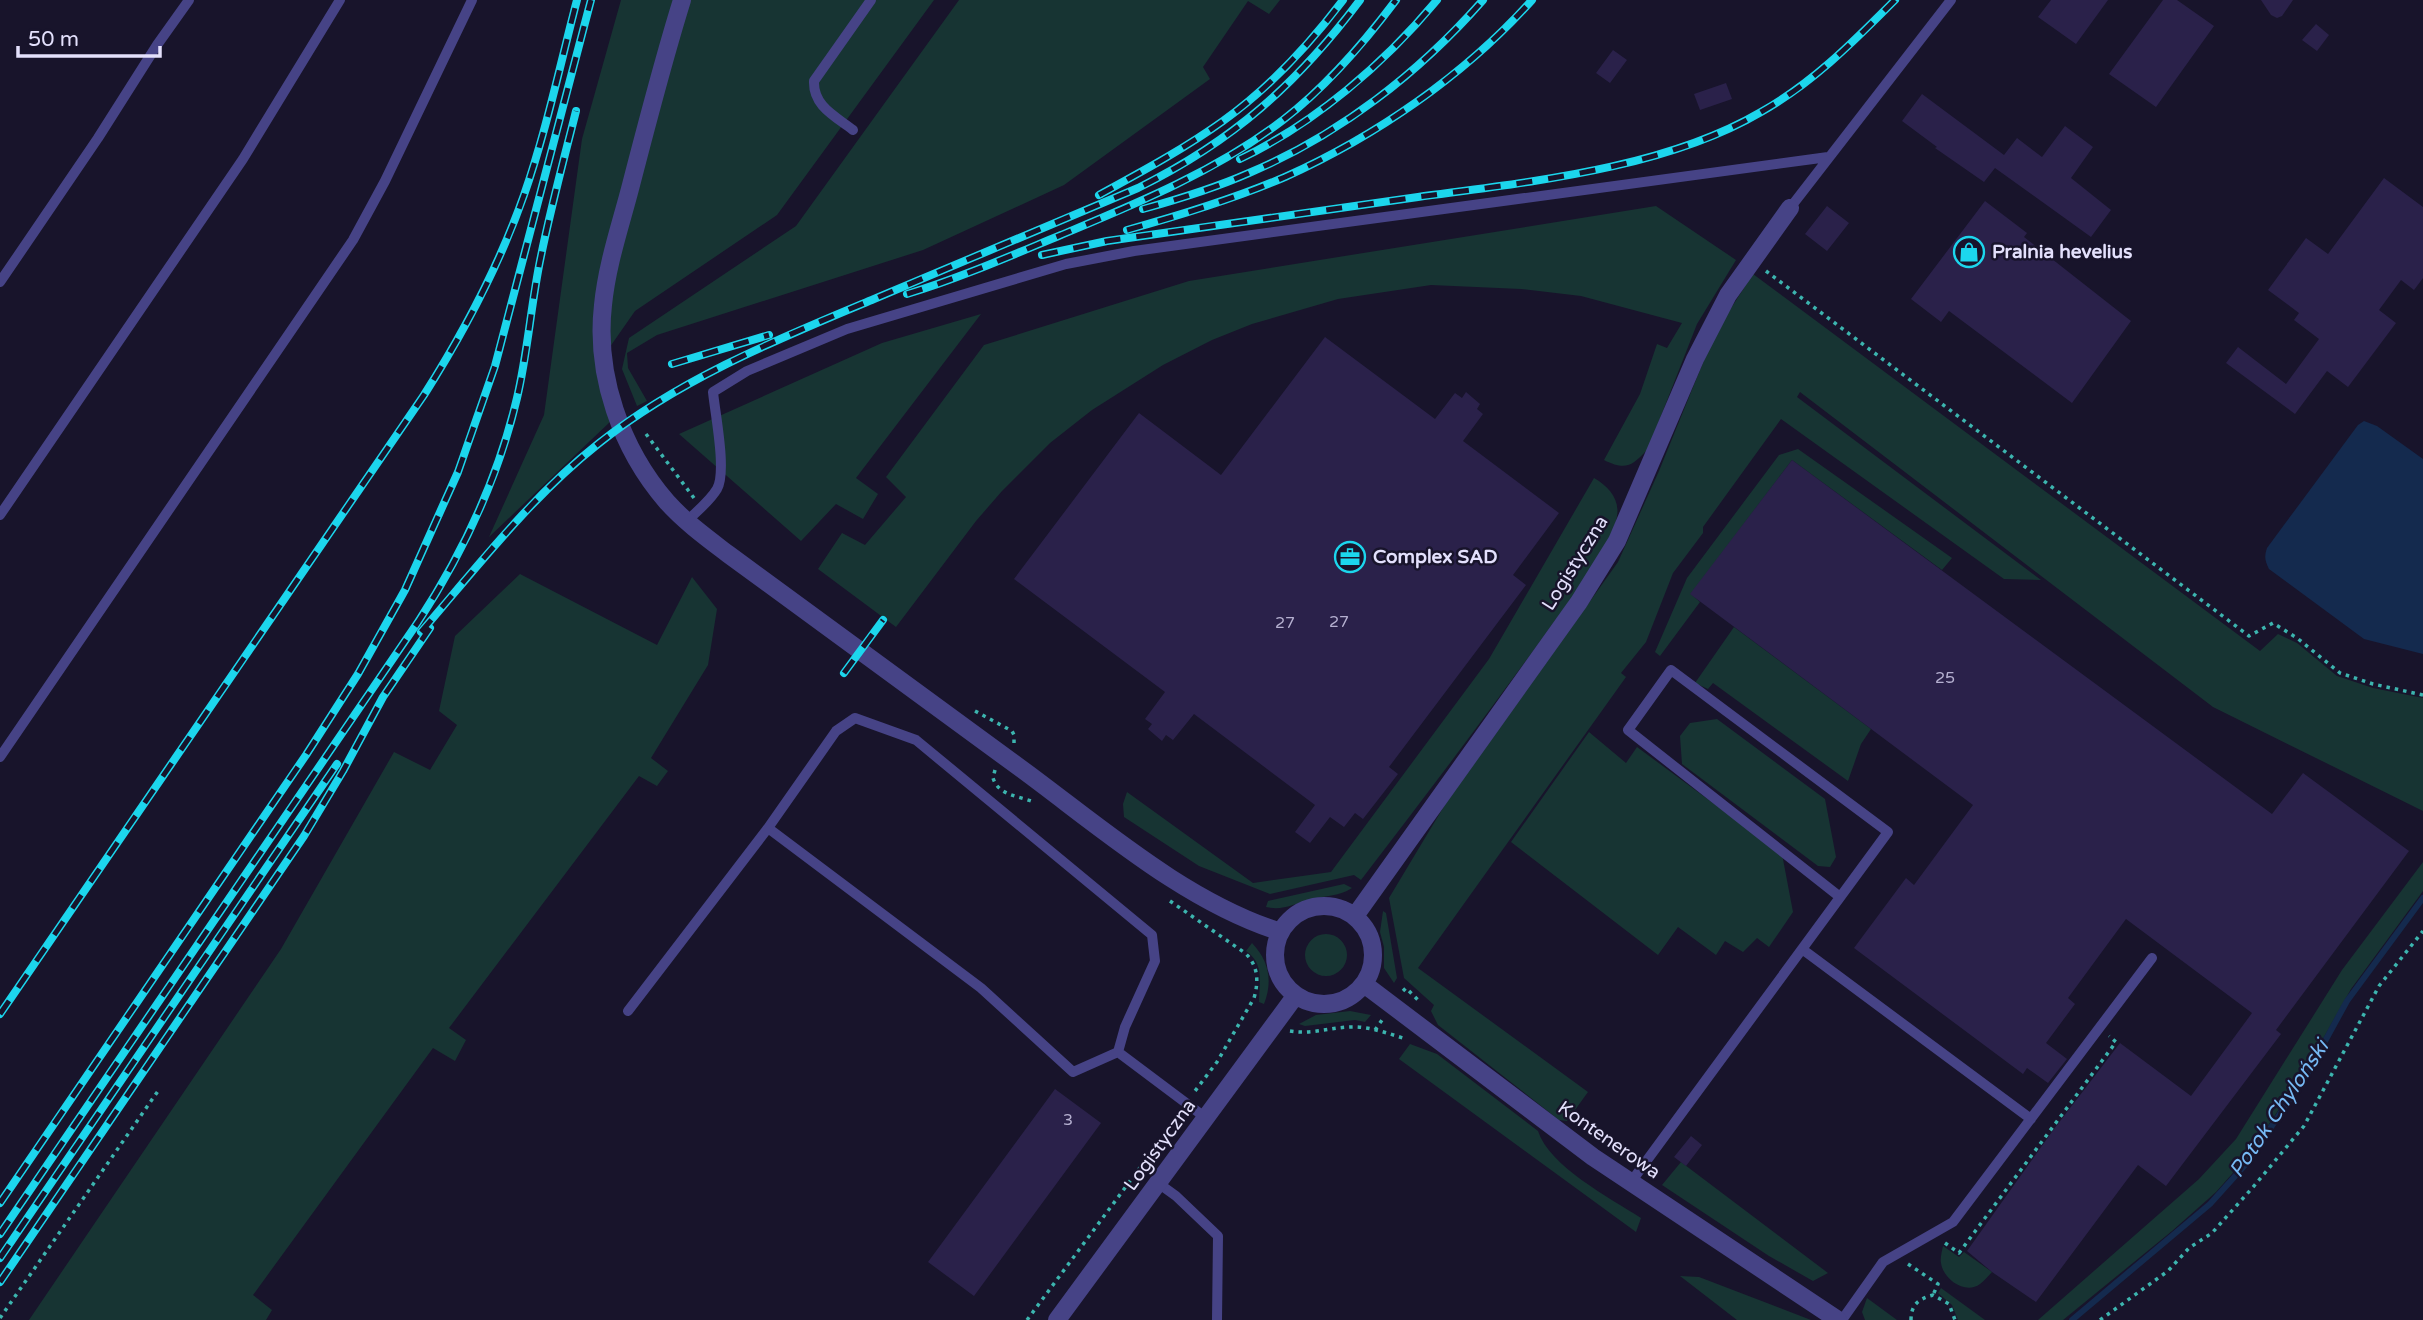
<svg xmlns="http://www.w3.org/2000/svg" width="2423" height="1320" font-family="'Varela Round',sans-serif">
	<rect width="100%" height="100%" fill="#18142b"/>
	<path fill="#173433" d="M621 0H934L777 215 635 311 598 364 611 421 489 537 544 415 582 139Z
		M959 0H1280L1269 14 1248 1 1203 67 1210 79 1064 185 923 250 657 335 627 353 628 368 647 401 637 406 622 369 629 338 796 226Z
		M1656 206 1736 260 1697 324 1648 449C1632 466 1626 471 1604 460L1640 394 1657 344 1667 348 1682 323 1581 296 1521 289 1431 285 1338 299 1252 324 1212 340 1163 365 1092 410 1050 443 1002 491 976 521 896 627 818 569 842 533 865 545 906 497 886 477 984 345 1189 281Z
		M1753 274 2260 651 2278 634 2297 643 2337 676 2373 688 2423 698V811L2213 707 1800 392 1797 397 2041 580 2004 579 1781 419 1703 527V533L1673 573 1646 642 1621 673 1626 677 1418 968 1588 1092 1567 1121 1559 1120 1438 1025 1431 1011 1434 1005 1404 978 1389 898 1446 803 1618 562 1659 471 1715 333Z
		M981 314 856 478 878 494 863 519 836 504 801 541 679 434 882 343Z
		M1798 449 1952 558 1942 570 1792 460 1691 594 1700 602 1660 656 1655 652 1687 578 1779 455Z
		M1594 478C1608 486 1620 499 1617 516 1613 546 1565 607 1546 633 1486 716 1424 798 1361 880L1354 875 1270 894 1199 866 1124 817 1123 804 1127 792 1253 883 1331 872 1489 659Z
		M520 574 657 645 692 577 717 609 708 665 651 758 668 771 657 786 639 776 449 1028 466 1040 455 1061 433 1048 253 1295 272 1310 266 1320H29L281 949 394 752 430 770 457 725 439 711 455 636Z
		M1734 627 1871 729 1861 744 1848 781 1713 683 1708 689 1695 683Z
		M1717 719 1825 799 1836 857 1830 867 1818 866 1682 764 1680 736 1690 723Z
		M1589 732 1626 763 1637 747 1782 854 1793 912 1769 947 1757 938 1743 952 1725 941 1716 955 1678 927 1658 955 1511 842Z
		M2423 862V891L2351 989 2306 1069 2247 1157 2216 1192 2172 1231 2063 1320H2038L2199 1179 2236 1139 2342 970Z
		M1344 884 1352 888C1338 897 1325 895 1309 900 1293 904 1283 911 1266 907L1268 901Z
		M1383 911 1386 913 1397 978 1394 983 1384 968V947L1380 932Z
		M1305 955a21 21 0 1 1 42 0a21 21 0 1 1-42 0Z
		M1252 943C1269 961 1273 981 1264 1004L1259 1002C1259 983 1265 964 1246 951Z
		M1350 1011 1371 1015 1365 1022 1355 1020 1305 1026 1299 1024 1316 1015Z
		M1410 1044 1437 1054 1538 1131C1549 1166 1610 1198 1641 1218L1636 1232 1399 1059Z
		M1681 1162 1828 1273 1813 1281 1769 1256 1662 1185Z
		M1943 1246 1959 1257 1964 1252 1992 1272C1988 1276 1984 1281 1980 1284 1965 1295 1943 1279 1941 1263 1940 1258 1942 1251 1943 1246Z
		M1680 1276 1699 1277 1811 1320H1737Z
		M1941 1288 1985 1320H1958L1952 1305 1938 1293Z
		M1867 1298 1897 1320H1865L1862 1312Z"/>
	<path fill="#142a4e" d="M2364 421 2377 426 2423 459V654L2364 639 2269 569C2265 561 2264 557 2267 548L2358 425Z"/>
	<g fill="none" stroke-linecap="round" stroke-linejoin="round">
		<path stroke="#142a4e" stroke-width="6" d="M2072 1320 2210 1204 2246 1164 2307 1074 2347 1001 2423 898"/>
	</g>
	<path fill="#2a214a" d="M2051 0H2108L2076 44 2038 17Z
		M2163 0H2177L2214 26 2156 107 2109 74Z
		M2261 0H2293L2282 16 2277 18 2271 15Z
		M2316 24 2329 35 2317 51 2302 40Z
		M1613 50 1627 60 1610 83 1596 73Z
		M1726 83 1732 99 1700 110 1694 94Z
		M1922 94 2004 155 2017 138 2042 157 2065 126 2093 147 2071 178 2111 210 2091 237 1995 168 1984 182 1935 148 1937 147 1902 121Z
		M2384 178 2423 207V278L2414 290 2401 280 2379 310 2396 323 2348 387 2327 371 2295 414 2226 363 2238 347 2286 384 2319 339 2294 320 2299 313 2268 290 2306 238 2328 254Z
		M1985 201 2027 233 2024 237 2131 321 2072 403 1949 311 1941 322 1911 299Z
		M1827 206 1849 223 1827 251 1805 234Z
		M1325 337 1435 419 1455 393 1462 398 1466 392 1480 404 1477 409 1483 414 1463 441 1559 513 1513 575 1526 585 1389 767 1398 774 1363 819 1355 813 1344 827 1330 817 1310 843 1295 832 1315 805 1194 714 1173 740 1166 735 1162 741 1148 729 1152 724 1145 719 1165 692 1014 579 1139 413 1221 475Z
		M1792 460 2272 814 2303 773 2409 851 2276 1030 2281 1034 2166 1186 2138 1165 2036 1302 1992 1272 1967 1251 2054 1129 2120 1043 2191 1096 2252 1013 2126 919 2068 998 2075 1004 2046 1043 2067 1059 2048 1083 2027 1068 2023 1074 1854 948 1906 878 1914 885 1973 805 1690 594Z
		M1055 1089 1101 1123 974 1296 928 1262Z
		M1691 1136 1702 1145 1686 1166 1674 1157Z"/>
	<g fill="none" stroke-linecap="round" stroke-linejoin="round">
		<path stroke="#3cb5af" stroke-width="3.5" stroke-dasharray="3.5 5" stroke-linecap="butt" d="M1766 271 2249 636 2273 623 2297 638 2340 673 2373 684 2423 695
			M646 434 694 498
			M975 711 1012 731 1014 735V743
			M995 770 993 778C998 795 1018 796 1034 802
			M1170 901 1245 953C1258 965 1259 981 1254 998L1217 1062 1195 1091
			M1403 991 1406 988 1418 1000
			M1375 1030 1382 1020
			M1290 1031C1313 1035 1334 1026 1357 1027 1374 1028 1390 1034 1406 1039
			M1945 1243 1959 1253 2116 1042 2109 1036
			M1908 1264 1938 1284 1933 1295
			M0 1318 158 1091
			M1027 1320 1179 1115
			M1911 1320C1911 1305 1918 1299 1933 1295L1949 1304 1955 1320
			M2100 1320 2168 1271 2189 1248 2212 1233 2254 1186 2304 1126 2379 986 2423 931"/>
		<path stroke="#464386" stroke-width="10" d="M853 130C835 116 813 106 814 81L871 0
			M1790 208 1951 0
			M0 282 98 138 157 45 189 0
			M0 515 243 159 340 0
			M687 521C696 512 710 501 717 489 727 472 715 413 713 392L747 371 847 329 1066 264 1134 251 1828 157
			M0 757 353 240 385 181 472 0
			M768 828 981 988 1073 1072 1118 1052
			M1802 949 2031 1119
			M628 1011 768 828 836 731 855 718 916 740 1152 935 1155 961 1125 1027 1118 1052 1206 1118
			M1631 1182 1888 832 1671 670 1628 730 1840 897
			M1158 1183 1176 1196 1218 1236 1217 1320
			M1842 1320 1883 1262 1953 1222 2152 958"/>
		<path stroke="#464386" stroke-width="18" d="M682 0C663 61 647 123 631 185 621 224 607 264 603 305 595 375 621 449 667 502 685 522 707 538 728 554 827 627 927 699 1027 773 1104 830 1188 903 1281 932
			M1275 955a49 49 0 1 1 98 0a49 49 0 1 1-98 0Z
			M1355 916 1579 602 1617 541 1695 359 1728 295 1790 208
			M1364 984 1593 1157 1838 1320
			M1057 1320 1296 995"/>
		<g stroke="#1cd6ed" stroke-width="8">
			<path id="rail" d="M1240 159C1315 123 1384 64 1437 0
				M1099 195C1141 172 1184 149 1223 121 1269 88 1309 45 1343 0
				M1143 209C1179 199 1215 188 1249 173 1339 135 1419 73 1483 0
				M1127 230C1181 215 1234 199 1285 177 1376 136 1465 75 1532 0
				M1042 255 1107 241C1211 226 1314 212 1418 197 1528 182 1664 169 1761 112 1814 82 1853 42 1895 0
				M907 294C960 278 1010 256 1061 235 1138 203 1216 171 1283 120 1327 86 1363 44 1396 0
				M672 364 769 335
				M421 632C477 567 531 497 598 444 681 378 778 339 874 299 962 262 1050 225 1138 188 1233 141 1297 84 1360 0
				M844 673 883 620
				M0 1014 424 395C464 332 499 266 524 195 546 132 560 65 577 0
				M0 1203 306 755 358 674 405 590 458 472 495 366 591 0
				M0 1234 418 622C463 553 498 479 517 398 528 351 531 303 541 256 551 207 564 159 576 111
				M0 1258 337 764
				M0 1282 304 836 343 771 383 697 430 628"/>
		</g>
		<use href="#rail" stroke="#18142b" stroke-width="5" stroke-dasharray="16" stroke-linecap="butt"/>
	</g>
	<defs>
		<g id="shop-ring" transform="scale(1.575)"><circle r="9.5" fill="#18142b" stroke="#1cd6ed" stroke-width="1.5"/><path d="M-5-2.5h2.3a2.7 3.5 0 0 1 5.4 0H5L5.5 6h-11ZM-1.5-2.5h3a1.5 2.3 0 0 0-3 0Z" fill="#1cd6ed"/></g>
		<g id="office-ring" transform="scale(1.575)"><circle r="9.5" fill="#18142b" stroke="#1cd6ed" stroke-width="1.5"/><path d="M-6-3h4V-5.5h4V-3h4V5H-6ZM-1-4.5V-3h2v-1.5ZM-6 0V1H6V0Z" fill="#1cd6ed"/></g>
	</defs>
	<g fill-rule="evenodd">
		<use href="#shop-ring" x="1969" y="252"/>
		<use href="#office-ring" x="1350" y="557"/>
	</g>
	<g text-anchor="middle" dominant-baseline="central" stroke-width="5" stroke-linejoin="round" paint-order="stroke">
		<g font-size="16" fill="#b5b0d0">
			<text x="1339" y="622">27</text>
			<text x="1285" y="623">27</text>
			<text x="1945" y="678">25</text>
			<text x="1068" y="1120">3</text>
		</g>
		<g font-size="19" font-weight="bold" fill="#e3e0fc" stroke="#18142b" text-anchor="start">
			<text x="1992" y="252">Pralnia hevelius</text>
			<text x="1373" y="557">Complex SAD</text>
		</g>
		<g font-size="19" fill="#e3e0fc" stroke="#18142b">
			<text transform="translate(1575 563) rotate(-58)">Logistyczna</text>
			<text transform="translate(1609 1140) rotate(35)">Kontenerowa</text>
			<text transform="translate(1160 1145) rotate(-54)">Logistyczna</text>
		</g>
		<g font-size="21" font-style="italic" fill="#76b9f4" stroke="#18142b">
			<text transform="translate(2279 1109) rotate(-56)">Potok Chyloński</text>
		</g>
	</g>
	<path d="M18 46v10h142v-10" fill="none" stroke="#e3e0fc" stroke-width="3.5"/>
	<text x="28" y="46" font-size="21" fill="#e3e0fc" stroke="#18142b" stroke-width="5" paint-order="stroke">50 m</text>
</svg>
